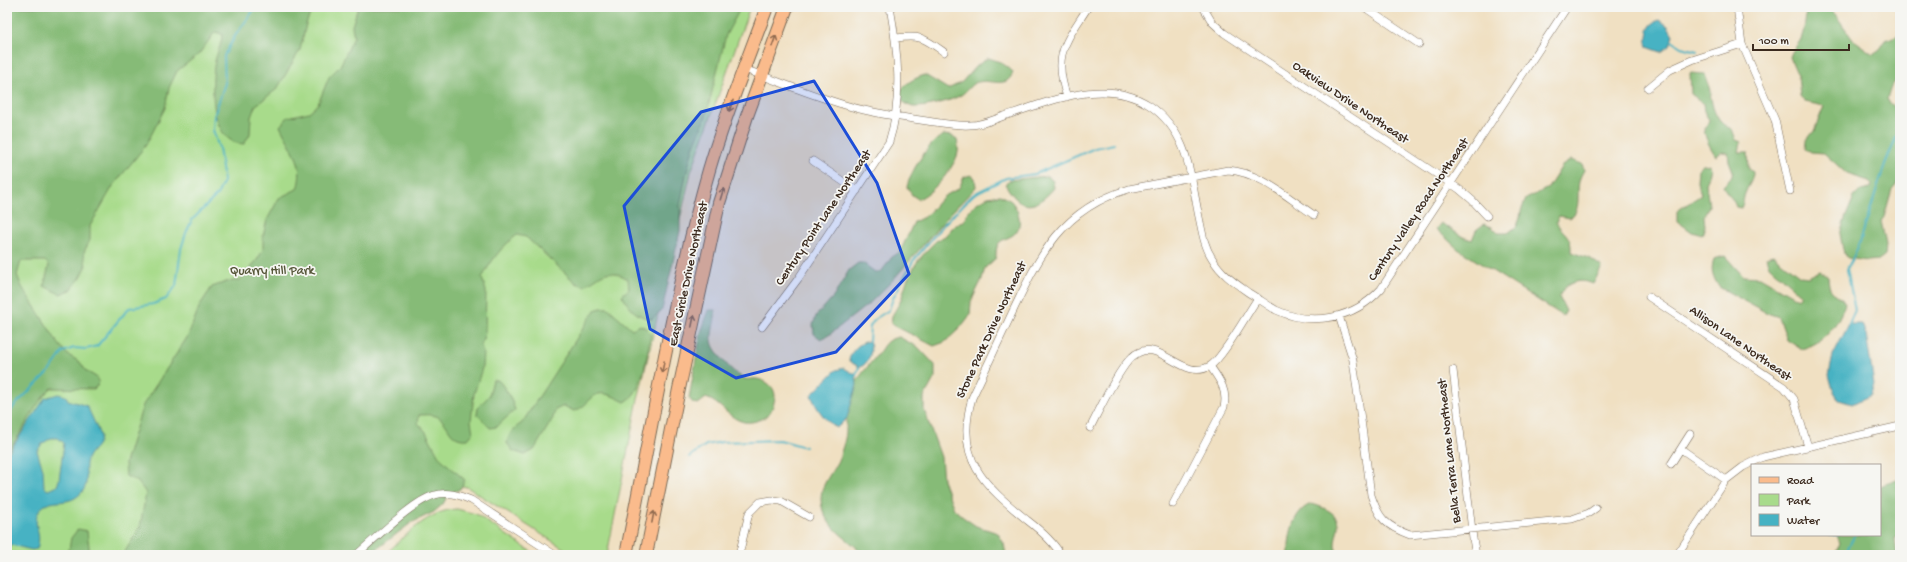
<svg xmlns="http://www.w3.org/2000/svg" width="1907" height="562" font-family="'Gochi Hand',sans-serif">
	<rect width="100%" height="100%" fill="#f6f6f2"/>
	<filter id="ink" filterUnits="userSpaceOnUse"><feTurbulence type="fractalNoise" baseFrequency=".025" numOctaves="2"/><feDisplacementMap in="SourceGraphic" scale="8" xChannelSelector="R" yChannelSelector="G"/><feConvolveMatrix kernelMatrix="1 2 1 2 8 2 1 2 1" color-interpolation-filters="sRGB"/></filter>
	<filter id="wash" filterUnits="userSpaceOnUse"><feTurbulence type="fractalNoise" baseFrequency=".012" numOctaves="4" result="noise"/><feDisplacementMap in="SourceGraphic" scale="16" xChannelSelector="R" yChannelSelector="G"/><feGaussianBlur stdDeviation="0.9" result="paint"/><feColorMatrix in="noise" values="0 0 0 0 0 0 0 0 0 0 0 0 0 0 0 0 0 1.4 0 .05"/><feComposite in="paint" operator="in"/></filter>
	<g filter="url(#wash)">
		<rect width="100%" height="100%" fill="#f0e0c2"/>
		<path fill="#a8db8b" stroke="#728254" d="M7 7H750L691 172 637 404 607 555H574L467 487 450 484 343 555H7Z
			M457 509 476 514 536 555H384C405 537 428 510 457 509Z"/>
		<path fill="#86bb77" stroke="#60724a" d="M7 7H313L306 24 300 50 277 89 255 106 251 117 250 134 244 144C211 144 211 90 214 67 215 55 222 46 222 34L215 32 199 54 177 71 169 88 165 108 146 145 113 186 90 226V240L84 252 86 267 81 277 71 290 60 294 44 286 49 265 45 261H21L17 275 22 287 58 343 68 355 80 362 86 371 96 377 99 383 94 389 51 388C31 408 25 431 7 452Z
			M358 7H741L726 35 706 116 693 148 686 175 680 206V231L662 310 652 319C636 317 629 308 622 295L629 289 628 279C605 266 604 275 584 286L576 283 526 237 517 235C501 247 491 261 482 278L486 291 485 333 481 345 483 354 482 368 474 394 471 421 473 433 468 439C447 441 451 423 436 416 431 414 424 415 419 415L418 423 426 432 440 458 465 480 460 489 448 495 443 504 434 512 411 523 369 555H123L140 527 146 493 138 482 126 476 125 463 143 405 188 336 200 305 212 287 226 282 240 280 257 260 263 250V236L267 220 279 198 297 189C306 163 290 148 280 126L288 117 309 112 318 104 329 77 340 66 354 37 352 26Z
			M1800 7H1827L1835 14 1853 40 1873 54 1880 49 1886 40 1900 34V75L1891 87 1887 99 1891 105 1900 111V180L1892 189 1884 217 1881 221 1886 245 1885 256 1880 260 1867 261 1848 258 1844 255 1840 234 1846 216 1854 197 1861 190 1870 188 1872 185 1869 181 1847 174 1824 153 1811 152 1805 148 1806 141 1814 131 1824 106 1805 102 1800 96 1798 76 1790 57C1792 50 1796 47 1800 41 1804 33 1805 23 1806 15Z
			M988 58C997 60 1005 64 1013 72 1007 91 990 77 975 83 970 85 966 92 961 95 952 101 924 108 913 107 909 106 905 103 902 101L900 91C907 82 915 78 925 75L948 89 962 82 975 67Z
			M1690 73 1705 74C1706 79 1711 87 1711 92 1711 94 1710 96 1711 98 1713 111 1718 125 1732 129L1736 140 1741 142 1739 152H1748L1749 169 1753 172C1753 180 1749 184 1746 191 1743 197 1744 202 1741 208L1736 207C1733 198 1727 194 1723 186L1731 178 1733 171 1729 161 1728 153 1722 152 1716 156C1710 147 1705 139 1704 128L1710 121 1704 112 1703 103 1691 94Z
			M944 135 952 136 957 140C958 145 959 151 957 156 952 170 932 194 918 199L912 195 907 187C910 172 930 140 944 135Z
			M1571 160 1582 164 1584 170C1583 172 1581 175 1580 178 1575 193 1583 208 1570 218L1559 216 1556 222C1564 235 1572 235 1571 252L1591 259 1602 267 1593 284C1579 278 1565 282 1559 297L1566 311 1563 316 1458 249 1436 229 1441 223 1463 237 1472 240 1476 230 1484 224 1492 227 1498 233H1508L1517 226 1520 218 1521 211 1526 199 1548 188 1562 166Z
			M1710 164 1711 169 1706 184 1709 206 1704 216 1705 226 1702 235 1692 232 1677 221V211L1701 195 1697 182 1698 169 1703 165Z
			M971 175 975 178 976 187 951 213 892 281 871 302 829 335 821 339 814 334 813 325 816 316 834 296 849 270 858 263H863L875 272H881L892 257 900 252 914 222 926 216 943 197 959 188 964 177Z
			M1047 176 1053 181 1054 188C1034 211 1021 211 1005 184L1010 180Z
			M1000 195C1003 197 1008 199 1011 201 1019 210 1024 227 1013 235 1009 238 1002 239 999 243 996 247 996 252 996 258L985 268 982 279 971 302 970 315 960 328 945 342 934 346 891 324 892 316 901 300 907 280 917 262 928 249 936 241 945 236 954 226 964 221 968 212 975 204 988 197Z
			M1773 255 1800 276 1808 277 1820 271 1828 276C1829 299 1837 289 1845 304 1837 326 1825 343 1801 349L1787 340 1779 317 1767 313 1719 287C1713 277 1710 270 1714 259L1725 256 1743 276 1760 277 1798 299 1801 295 1769 266 1766 257Z
			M601 308H608L632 329 640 325 646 328 651 335C646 355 644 392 625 402 616 398 601 388 592 398 585 404 583 408 574 411L564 406 555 410 553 418 534 450 525 455 513 451 507 443C509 433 513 429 522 423L595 310Z
			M709 310H715C717 323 707 336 715 349 720 357 729 368 737 374 739 375 743 378 745 379 749 380 753 378 757 379 769 381 778 390 774 402 773 408 770 414 765 417 758 421 752 423 744 422 729 419 720 402 706 398L698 404 693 403 689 398 701 332Z
			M899 337 918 347 935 365V377L924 397V410L941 457 943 480 949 496 954 509 963 517 976 526 998 533 1004 544 1006 555H864C852 541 829 530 823 511 817 490 826 482 835 466 839 460 841 452 843 446 848 432 845 423 847 410 850 385 862 374 877 355 885 345 884 340 899 337Z
			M493 380H498C506 388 512 400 515 410L496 427 490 428 477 414 478 407 489 396Z
			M1900 479V511L1897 516 1900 519V536L1895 538 1897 555H1835L1840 543 1837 535H1880V486Z
			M1312 504C1360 518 1324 536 1339 555H1289C1288 537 1293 509 1312 504Z
			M78 529 87 531 90 555H68L71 538Z"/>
		<path fill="#46b2c3" stroke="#406e70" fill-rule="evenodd" d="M1660 20 1668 26 1673 35 1670 46 1661 52 1647 47C1646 36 1647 23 1660 20Z
			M1849 324H1862L1866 335 1874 384 1871 395 1852 404 1839 400 1833 390 1829 375 1833 355Z
			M869 341C874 350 868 366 859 367L849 361C850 351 860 342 869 341Z
			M844 368 856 375 857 385 847 418 837 428C825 421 816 408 811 395L836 370Z
			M58 394 66 396 68 400 87 406C88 408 100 434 100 436 100 446 92 449 88 457 81 470 95 486 75 498 63 505 47 498 39 511 31 524 43 532 37 549L32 550 7 544V455L45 398ZM51 438H58L64 443 59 480 57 486 48 490 44 487 43 469 37 451 42 444Z"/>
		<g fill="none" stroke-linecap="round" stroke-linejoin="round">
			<path stroke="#46b2c3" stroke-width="2" d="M1672 41 1681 47 1697 51
				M1849 324 1855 310 1847 269 1858 248 1885 164 1900 129
				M869 341 870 326 875 319 889 310 893 298 913 261 945 223 974 194 1006 178 1035 174 1095 148 1114 144
				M856 375 859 367
				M7 418 14 406 48 373 63 352 74 348 86 349 97 346 129 308 153 304 166 299 176 286 181 249 186 233 192 220 217 195 224 181 219 148 213 130 214 116 225 83 224 56 235 36 256 7
				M689 457 706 445 722 442 780 440 805 447
				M1830 535H1838
				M1844 555 1855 535"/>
		</g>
	</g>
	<g filter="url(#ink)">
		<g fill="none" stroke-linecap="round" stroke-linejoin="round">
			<g stroke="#7a6a57" stroke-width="8">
				<path id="street" d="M1203 7 1212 22 1224 33 1459 189 1472 200 1487 216
					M1364 7 1419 44
					M1737 7 1742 44 1775 120 1790 191
					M896 38C921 35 924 38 944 52
					M744 69C784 83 824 101 864 110 885 115 906 118 927 121 941 123 956 126 970 125 982 125 993 120 1004 116 1050 102 1104 76 1149 105 1189 132 1190 174 1199 217 1202 231 1204 246 1212 258 1221 274 1235 283 1249 293 1258 298 1267 305 1276 310 1312 327 1354 319 1381 289L1567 7
					M1648 88 1670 70 1692 60 1742 44
					M1067 97C1052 54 1066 42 1088 7
					M813 161 857 191
					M1649 297 1784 387 1794 399 1808 447
					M1339 316 1353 360 1371 495C1379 519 1386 526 1410 535L1572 519 1589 513 1596 508
					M762 327 798 279 889 142C903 98 898 52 890 7
					M1453 370 1473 539 1476 555
					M1090 428C1099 411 1118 369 1132 357 1158 333 1182 383 1210 366 1223 358 1248 312 1258 298
					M1681 449 1726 480
					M1671 464 1690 434
					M1173 504 1224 407C1228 390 1219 379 1210 366
					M356 555C374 540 414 500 435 495 447 491 459 495 471 500L555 555
					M739 555 749 513 760 502 772 500 781 501 809 517
					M1061 555C1053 541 1040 530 1027 520 984 485 954 459 972 398 985 370 999 341 1012 313 1040 254 1062 209 1129 189L1228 170C1260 172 1288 198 1314 215
					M1677 555 1726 480 1743 467 1763 457 1900 426"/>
			</g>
			<g stroke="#7a6a57" stroke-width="14">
				<path id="primary" d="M626 555C652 426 673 296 709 170 725 115 747 61 767 7
					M646 555 679 389 719 203 747 116 787 7"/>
			</g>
			<use href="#street" stroke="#fff" stroke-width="7"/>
			<use href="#primary" stroke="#fabb8c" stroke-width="12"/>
		</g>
		<defs><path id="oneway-shaft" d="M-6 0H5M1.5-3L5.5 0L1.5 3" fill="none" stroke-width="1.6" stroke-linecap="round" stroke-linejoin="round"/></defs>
		<g stroke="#916b50">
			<use href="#oneway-shaft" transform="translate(774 41) rotate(-70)"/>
			<use href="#oneway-shaft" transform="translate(731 106) rotate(110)"/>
			<use href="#oneway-shaft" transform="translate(722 194) rotate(-73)"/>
			<use href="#oneway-shaft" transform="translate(693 321) rotate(-78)"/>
			<use href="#oneway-shaft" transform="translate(663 367) rotate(101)"/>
			<use href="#oneway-shaft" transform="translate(653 517) rotate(-79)"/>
		</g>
	</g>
	<path fill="#1d4ed8" fill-opacity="0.2" stroke="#1d4ed8" stroke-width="3" stroke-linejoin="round" d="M814 81 877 183 909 274 836 352 736 378 650 329 624 206 701 112Z"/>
	<g text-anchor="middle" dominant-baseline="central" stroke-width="3.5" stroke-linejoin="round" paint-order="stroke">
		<g font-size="13" fill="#3b2a1e" stroke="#f6f6f2">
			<text transform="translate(1350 103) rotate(34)">Oakview Drive Northeast</text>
			<text transform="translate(1419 210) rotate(-56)">Century Valley Road Northeast</text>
			<text transform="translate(824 218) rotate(-56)">Century Point Lane Northeast</text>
			<text transform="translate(689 274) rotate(-78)">East Circle Drive Northeast</text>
			<text transform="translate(992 330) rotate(-65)">Stone Park Drive Northeast</text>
			<text transform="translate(1740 344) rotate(35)">Allison Lane Northeast</text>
			<text transform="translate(1450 451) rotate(-96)">Bella Terra Lane Northeast</text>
		</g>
		<g font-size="13" fill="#565639" stroke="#f6f6f2">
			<text x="272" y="271">Quarry Hill Park</text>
		</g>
	</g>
	<rect width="1907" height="562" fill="none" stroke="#f6f6f2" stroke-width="24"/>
	<rect x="1751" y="464" width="130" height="72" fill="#f6f6f2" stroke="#aba49d"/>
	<rect x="1759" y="477" width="20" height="6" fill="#fabb8c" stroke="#aba49d"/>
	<text x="1787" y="484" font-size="12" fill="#3b2a1e">Road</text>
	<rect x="1759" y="494" width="20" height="12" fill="#a8db8b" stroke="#aba49d"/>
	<text x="1787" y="504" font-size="12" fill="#3b2a1e">Park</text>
	<rect x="1759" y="514" width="20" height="12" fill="#46b2c3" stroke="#aba49d"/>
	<text x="1787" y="524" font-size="12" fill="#3b2a1e">Water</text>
	<path d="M1753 44v6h96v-6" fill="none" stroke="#3b2a1e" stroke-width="2"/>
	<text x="1759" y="44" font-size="12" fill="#3b2a1e" stroke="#f6f6f2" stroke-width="3" paint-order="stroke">100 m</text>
</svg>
